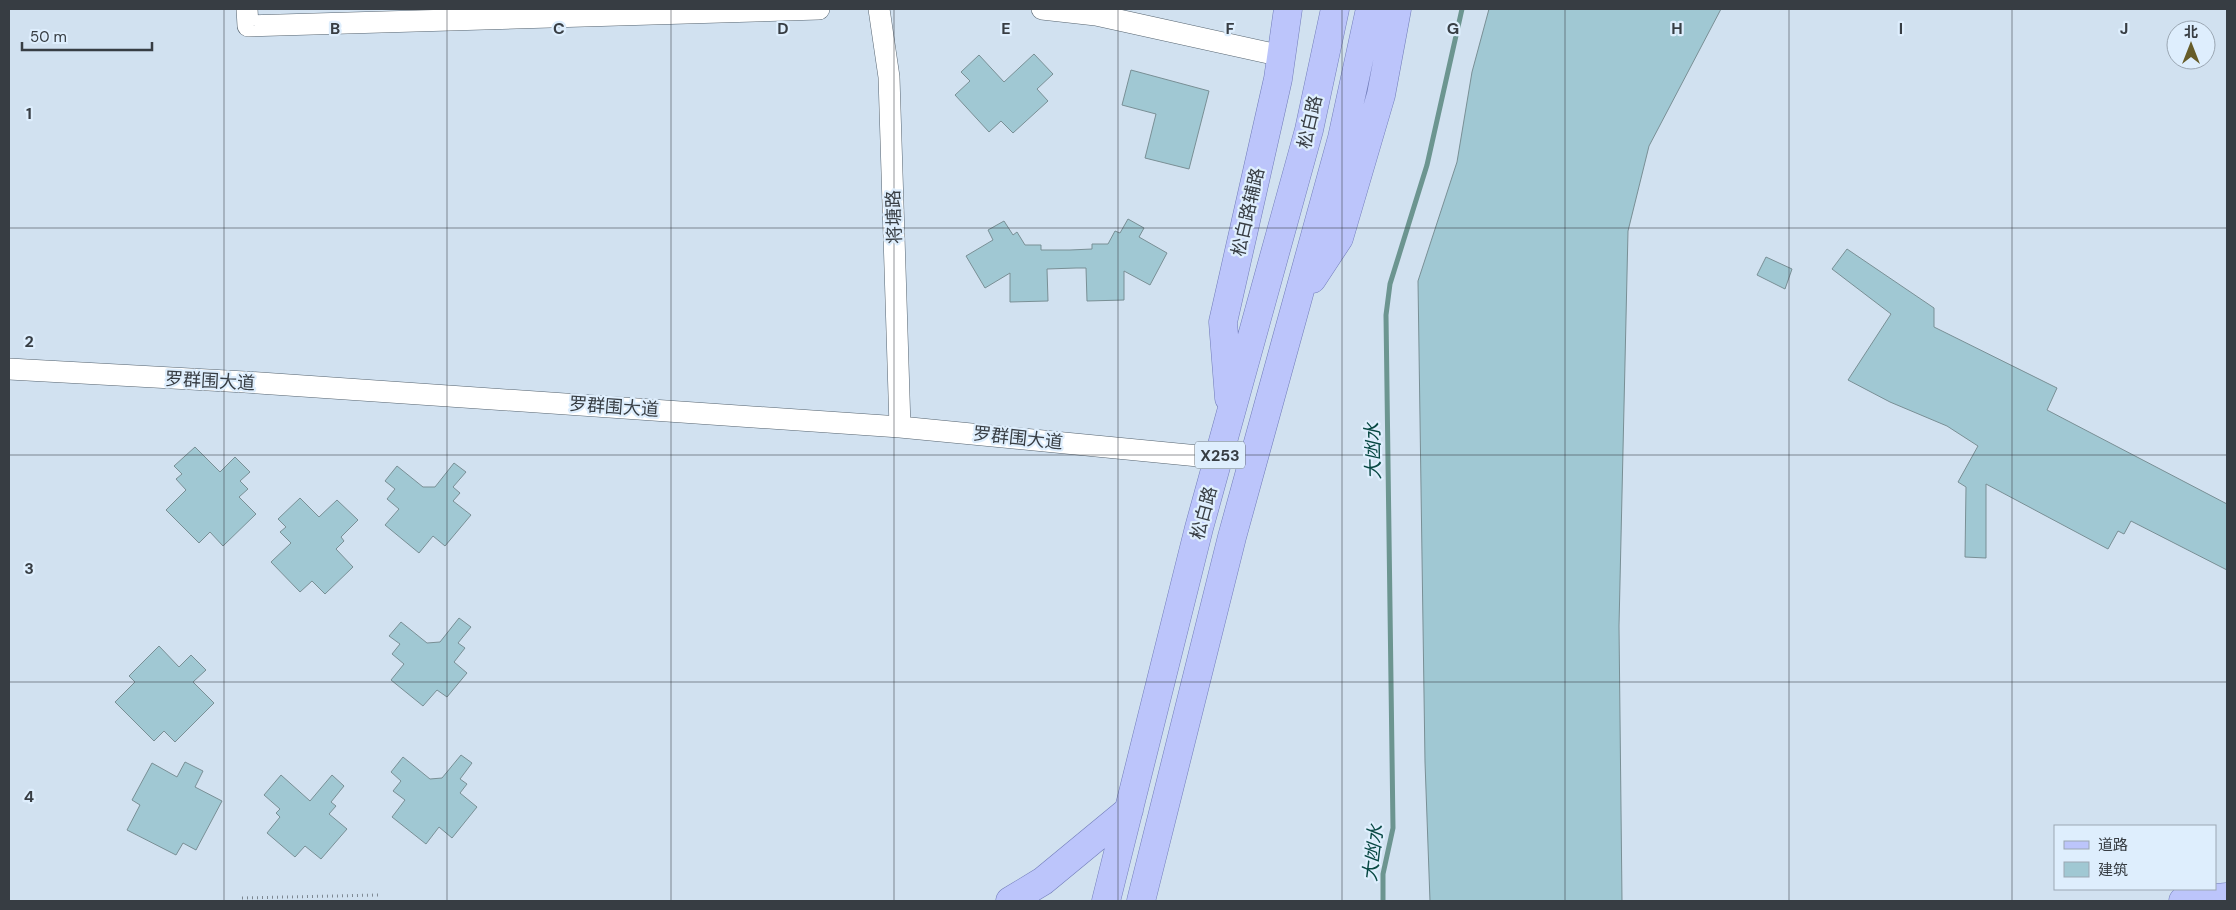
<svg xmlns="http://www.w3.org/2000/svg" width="2236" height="910" font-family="'DM Sans','Noto Sans SC',sans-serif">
	<rect width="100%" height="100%" fill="#d1e1f0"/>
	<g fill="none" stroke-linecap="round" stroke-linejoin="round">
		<path stroke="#6c9590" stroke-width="5" d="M1383 901V874L1393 828 1386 315 1390 284 1427 165 1462 9"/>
	</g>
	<path fill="#a0c8d3" stroke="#798f95" d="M1489 9H1721L1649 146 1628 231 1619 626 1622 901H1430L1425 762 1418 281 1457 162 1472 72Z
		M1034 54 1053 74 1037 89 1048 101 1013 133 1001 121 989 132 955 95 970 81 961 72 979 55 1004 82Z
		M1131 70 1209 91 1189 169 1145 158 1156 114 1122 105Z
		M1128 219 1144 228 1139 237 1167 253 1150 285 1124 271V300L1087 301 1086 268H1076L1047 269 1048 301 1010 302V273L985 288 966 256 993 240 988 230 1004 221 1013 235 1017 232 1025 245H1041V250H1070L1092 249V244H1108L1115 231 1120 233Z
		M1847 249 1934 308V327L2057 388 2047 410 2227 504V570L2131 521 2124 534 2118 531 2108 549 1986 484V558L1965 557 1966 487 1958 482 1978 446 1947 426 1890 402 1848 380 1891 314 1832 269Z
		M1766 257 1792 269 1785 289 1757 275Z
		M195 447 220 472 235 457 250 472 240 481 248 489 239 497 256 514 223 546 210 532 199 543 166 510 186 490 176 479 182 474 174 466Z
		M454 463 466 472 453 487 460 493 453 501 471 515 445 546 433 536 419 553 385 525 399 509 387 499 395 489 385 481 397 466 423 487H435Z
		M300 498 319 517 337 500 358 520 341 537 344 541 336 549 353 567 325 594 312 581 300 592 271 562 291 543 280 532 286 527 278 519Z
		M459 618 471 627 458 643 465 648 454 662 467 673 447 697 437 690 423 706 391 680 404 664 392 654 400 644 389 636 401 622 427 643 440 642Z
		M159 646 179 667 191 655 206 670 193 682 214 703 175 742 164 731 154 741 115 702 135 682 129 676Z
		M461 755 472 763 460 779 467 784 460 793 477 807 452 838 439 827 426 844 392 817 405 800 393 791 401 781 391 772 403 757 430 779 442 778Z
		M185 762 203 771 195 787 222 801 196 850 183 843 176 855 127 830 140 805 132 800 152 763 177 777Z
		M281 775 310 801 332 775 344 786 331 802 336 806 329 814 347 829 321 859 305 846 295 857 267 833 280 817 276 813 280 809 264 795Z"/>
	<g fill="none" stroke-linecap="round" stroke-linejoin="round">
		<g stroke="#55636f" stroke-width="22">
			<path id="minor" d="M247 9 248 26 819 9
				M879 9 889 77 900 427
				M1042 9 1096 15 1282 56
				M9 369 245 382 900 427 1219 458"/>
		</g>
		<g stroke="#717cb9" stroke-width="29">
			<path id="major" d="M1312 279 1339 238 1381 95 1397 9
				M1229 398 1223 322 1278 79 1288 9
				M1010 901 1043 881 1129 810
				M1106 901 1199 528 1309 130 1335 9
				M1141 901 1232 537 1342 138 1370 9
				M2183 901 2227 897"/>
		</g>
		<path stroke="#7d8791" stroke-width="3" stroke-dasharray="1 4" stroke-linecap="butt" d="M242 898 378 895"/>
		<use href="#minor" stroke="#fff" stroke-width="21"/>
		<use href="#major" stroke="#bcc5fb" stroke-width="28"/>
	</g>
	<path fill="none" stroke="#373d43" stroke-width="1" stroke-opacity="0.55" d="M224 9V901M447 9V901M671 9V901M894 9V901M1118 9V901M1342 9V901M1565 9V901M1789 9V901M2012 9V901M9 228H2227M9 455H2227M9 682H2227"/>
	<g text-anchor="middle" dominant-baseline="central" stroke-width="4.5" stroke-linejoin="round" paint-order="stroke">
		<rect fill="#deeefd" stroke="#69727b" stroke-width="1" x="1195" y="441.5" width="50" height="27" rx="4"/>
		<g font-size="16" font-weight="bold" fill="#373d43">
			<text x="1220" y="455">X253</text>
		</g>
		<g font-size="18" fill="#373d43" stroke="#deeefd">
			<text transform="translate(1310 122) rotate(-77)">松白路</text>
			<text transform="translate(1248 212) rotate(-77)">松白路辅路</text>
			<text transform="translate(894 217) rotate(-92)">将塘路</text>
			<text transform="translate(210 381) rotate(3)">罗群围大道</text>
			<text transform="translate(614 407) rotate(4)">罗群围大道</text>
			<text transform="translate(1018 438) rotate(6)">罗群围大道</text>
			<text transform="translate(1204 513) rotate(-75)">松白路</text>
		</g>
		<g font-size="19" font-style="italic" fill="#084843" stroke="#deeefd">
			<text transform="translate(1373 451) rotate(-91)">大凼水</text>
			<text transform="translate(1373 853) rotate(-83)">大凼水</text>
		</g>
	</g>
	<g font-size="16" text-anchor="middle" font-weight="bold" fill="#373d43" stroke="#deeefd" stroke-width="4.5" stroke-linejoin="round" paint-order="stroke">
		<text x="335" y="34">B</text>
		<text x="559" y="34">C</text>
		<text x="783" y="34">D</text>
		<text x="1006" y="34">E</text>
		<text x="1230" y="34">F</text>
		<text x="1453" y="34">G</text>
		<text x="1677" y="34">H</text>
		<text x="1901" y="34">I</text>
		<text x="2124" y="34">J</text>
		<text x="29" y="119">1</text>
		<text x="29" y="347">2</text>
		<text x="29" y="574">3</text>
		<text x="29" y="802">4</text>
	</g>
	<rect width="2236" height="910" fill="none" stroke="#373d43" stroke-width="20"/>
	<rect x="2054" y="825" width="162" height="65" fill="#deeefd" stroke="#9ba7b3"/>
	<rect x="2064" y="841" width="25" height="8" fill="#bcc5fb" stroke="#9ba7b3"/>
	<text x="2098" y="850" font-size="15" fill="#373d43">道路</text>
	<rect x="2064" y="862" width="25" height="15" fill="#a0c8d3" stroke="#9ba7b3"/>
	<text x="2098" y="875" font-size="15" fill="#373d43">建筑</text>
	<g transform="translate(2191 45)"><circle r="24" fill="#deeefd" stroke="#9ba7b3"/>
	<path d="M0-4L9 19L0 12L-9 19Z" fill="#665c29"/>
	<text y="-8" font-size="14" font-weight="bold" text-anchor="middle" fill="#373d43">北</text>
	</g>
	<path d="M22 42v8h130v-8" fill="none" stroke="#373d43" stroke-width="2.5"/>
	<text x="30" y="42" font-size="15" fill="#373d43" stroke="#deeefd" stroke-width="4" paint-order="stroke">50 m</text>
</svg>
